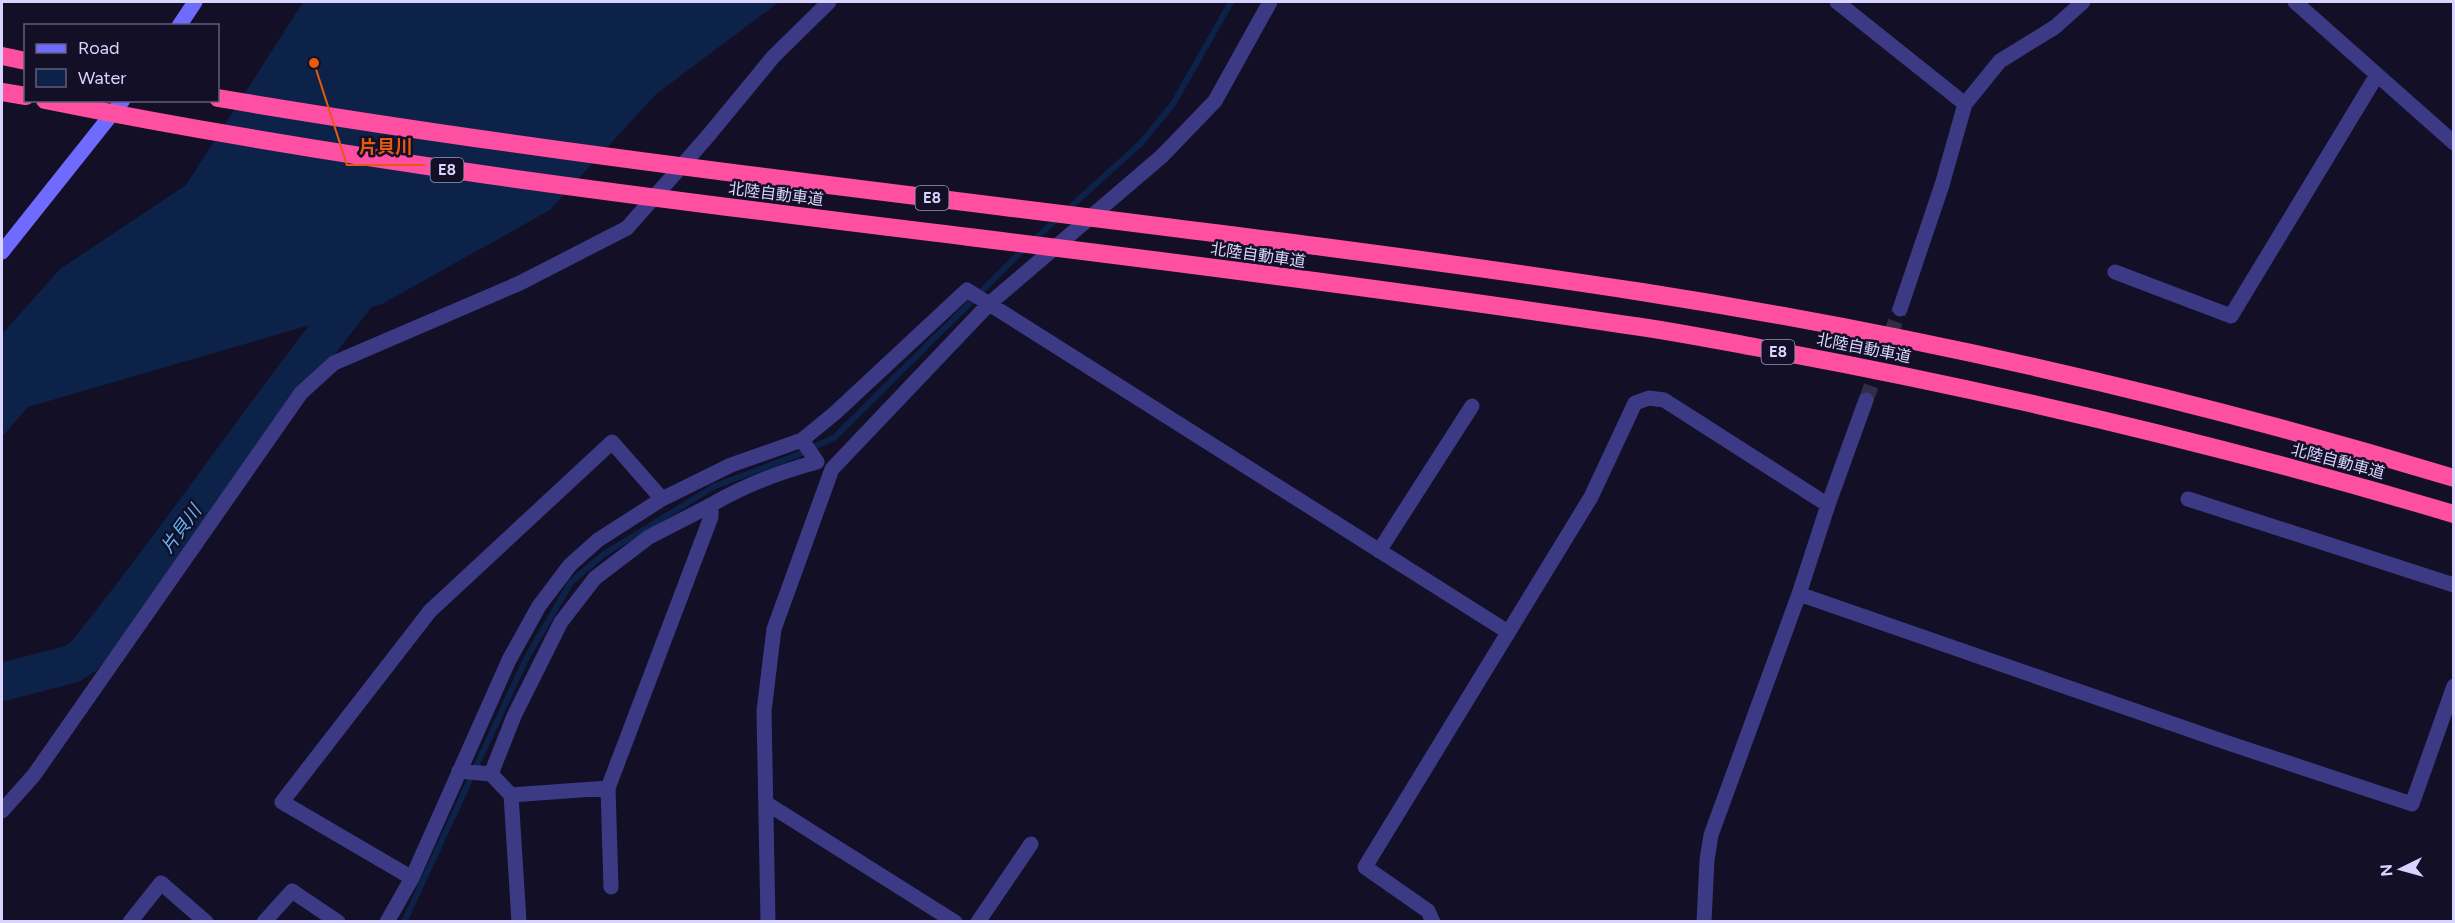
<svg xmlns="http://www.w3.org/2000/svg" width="2455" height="923" font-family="Figtree,'Noto Sans JP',sans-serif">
	<rect width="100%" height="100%" fill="#130f26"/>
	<path fill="#0c2248" d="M303 2H779L656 94 550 210 382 304 28 407 2 437V334L60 269 186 185Z"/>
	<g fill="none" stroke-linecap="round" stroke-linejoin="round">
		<path stroke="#0c2248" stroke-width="6" d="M1066 211 1140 144 1173 104 1231 2
			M1033 241 1058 218
			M404 922 526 659 571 582 604 554 715 486 795 456 835 437 1025 248"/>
		<path stroke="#0c2248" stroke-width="38" d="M2 682 72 664 84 656C184 533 271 400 371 278"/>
		<path stroke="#312d47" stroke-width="15" stroke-dasharray="15 8" stroke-linecap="butt" d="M1866 400 1900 309"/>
		<path stroke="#3d3a85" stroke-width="15" d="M1837 2 1965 104
			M2295 2 2454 143
			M2115 272 2231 316 2377 75
			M1900 309 1942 185 1965 104 2000 61 2055 27 2083 2
			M2188 499 2454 585
			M711 505C745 485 779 472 817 462L802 440
			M1379 551 1472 406
			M1799 594 2225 742 2412 804 2454 686
			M459 771 491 774 511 795 519 922
			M491 774 514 716 561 622 595 578 649 537 711 505V517L608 788
			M511 795 608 788 611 887
			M766 803 955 922
			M2 811 34 775 301 393 334 363 520 283 627 228 708 136 773 57 829 2
			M412 878 282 802 430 611 612 442 662 499
			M130 922 161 883 206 922
			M264 922 292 891 338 922
			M387 922 412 878 509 660 539 606 570 565 598 540 662 499 731 465 802 440 835 413 967 290 1508 632
			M768 922 764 711 774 629 832 469 989 304 1162 156 1215 101 1270 2
			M978 922 1031 844
			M1433 922 1428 911 1365 867 1591 497 1635 403 1649 398 1664 400 1828 505
			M1704 922 1707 860 1711 835 1799 594 1828 505 1866 400"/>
		<path stroke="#6f6bff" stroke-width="15" d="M179 26 195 2
			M2 252 123 100"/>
		<path stroke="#ff4fa3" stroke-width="18" d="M2 56 26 61
			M2 92 26 96
			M218 98C690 178 1168 219 1642 292 1916 335 2188 397 2454 478
			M45 100C351 162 660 199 969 237 1189 264 1409 292 1627 325 1672 331 1716 340 1760 348 1995 391 2225 446 2454 514"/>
	</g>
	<g text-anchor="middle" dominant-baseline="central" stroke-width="5" stroke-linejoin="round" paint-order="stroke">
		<g fill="#130f26" stroke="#9e99be" stroke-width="1.5">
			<rect x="430.5" y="158" width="33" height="24" rx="4.5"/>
			<rect x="915.5" y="186" width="33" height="24" rx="4.5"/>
			<rect x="1761.5" y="340" width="33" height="24" rx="4.5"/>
		</g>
		<g font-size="15" font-weight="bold" fill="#d9d4ff">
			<text x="447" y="170">E8</text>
			<text x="932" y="198">E8</text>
			<text x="1778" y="352">E8</text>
		</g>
		<g font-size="16" fill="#d9d4ff" stroke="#130f26">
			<text transform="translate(776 194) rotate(7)">北陸自動車道</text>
			<text transform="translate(1258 255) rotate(8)">北陸自動車道</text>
			<text transform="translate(1864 348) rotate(11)">北陸自動車道</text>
			<text transform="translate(2338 461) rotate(15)">北陸自動車道</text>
		</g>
		<g font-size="18" font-style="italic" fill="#62b6ff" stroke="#130f26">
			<text transform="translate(181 529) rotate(-54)">片貝川</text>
		</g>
	</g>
	<path fill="none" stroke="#e8590c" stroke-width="2" d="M314 63L347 165H425"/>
	<circle fill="#e8590c" stroke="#130f26" stroke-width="2" cx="314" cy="63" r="6"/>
	<g font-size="18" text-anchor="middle" font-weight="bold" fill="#e8590c" stroke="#130f26" stroke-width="5" stroke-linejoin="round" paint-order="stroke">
		<text x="386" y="153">片貝川</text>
	</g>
	<rect width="2455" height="923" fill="none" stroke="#d9d4ff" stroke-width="6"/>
	<rect x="24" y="24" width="195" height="78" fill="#130f26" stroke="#625e7d" stroke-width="1.5"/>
	<rect x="36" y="44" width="30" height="9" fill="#6f6bff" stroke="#625e7d" stroke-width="1.5"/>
	<text x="78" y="54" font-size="18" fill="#d9d4ff">Road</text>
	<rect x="36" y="69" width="30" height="18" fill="#0c2248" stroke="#625e7d" stroke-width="1.5"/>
	<text x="78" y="84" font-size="18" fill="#d9d4ff">Water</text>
	<g transform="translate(2401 869) rotate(265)" stroke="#130f26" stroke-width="4.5" paint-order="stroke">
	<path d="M0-4.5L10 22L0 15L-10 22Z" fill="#d9d4ff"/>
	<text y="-9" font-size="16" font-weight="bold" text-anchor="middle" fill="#d9d4ff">N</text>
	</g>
</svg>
